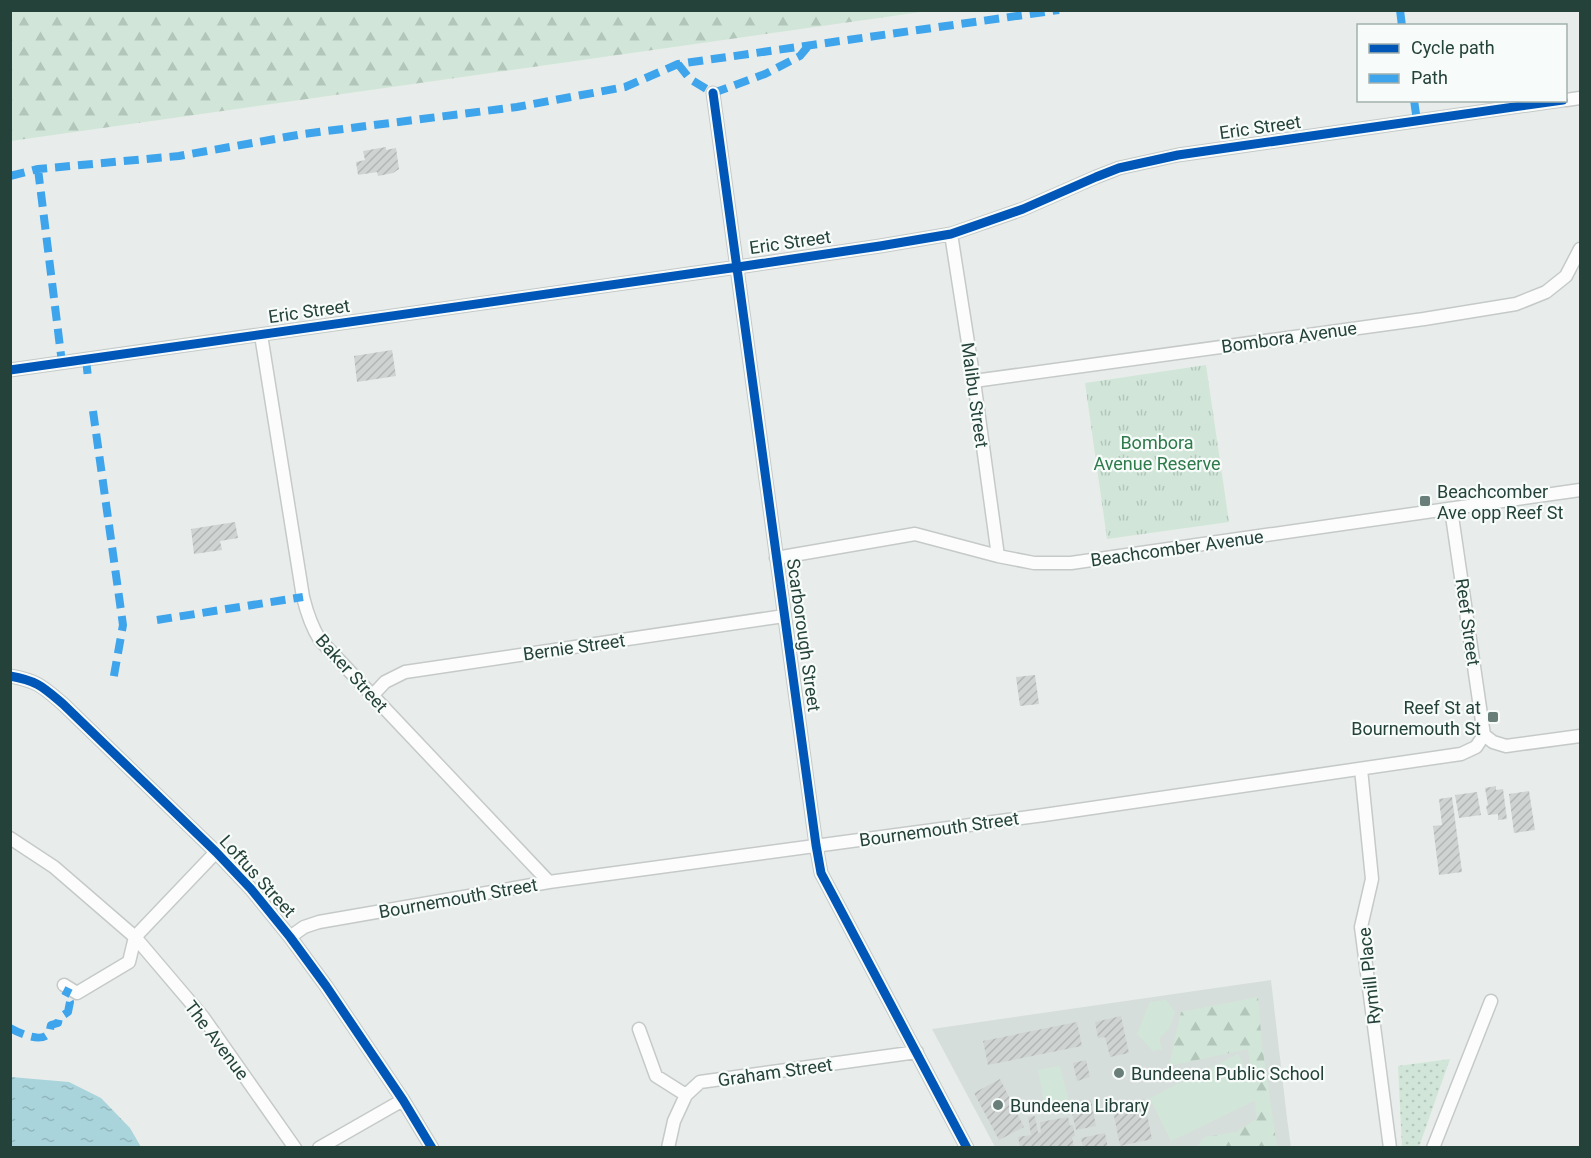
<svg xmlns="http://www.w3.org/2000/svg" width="1591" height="1158" font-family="Roboto,sans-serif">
	<defs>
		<pattern id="grass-dots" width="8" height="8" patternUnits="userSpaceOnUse" patternTransform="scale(1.5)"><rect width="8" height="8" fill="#d1e6d8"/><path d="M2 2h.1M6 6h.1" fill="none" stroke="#b3c6ba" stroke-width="1.8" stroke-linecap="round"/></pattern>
		<pattern id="forest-firs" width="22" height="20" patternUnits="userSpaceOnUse" patternTransform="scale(1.5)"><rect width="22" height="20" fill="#d1e6d8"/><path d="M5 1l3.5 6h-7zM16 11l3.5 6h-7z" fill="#b3c6ba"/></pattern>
		<pattern id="park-tufts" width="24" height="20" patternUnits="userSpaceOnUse" patternTransform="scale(1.5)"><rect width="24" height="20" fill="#d1e6d8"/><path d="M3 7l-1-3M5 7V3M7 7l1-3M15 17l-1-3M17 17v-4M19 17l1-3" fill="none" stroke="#b3c6ba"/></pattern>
		<pattern id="water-ripples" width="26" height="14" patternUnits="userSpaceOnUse" patternTransform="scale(1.5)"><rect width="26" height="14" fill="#a9d4db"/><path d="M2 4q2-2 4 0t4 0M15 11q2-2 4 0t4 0" fill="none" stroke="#91b7bd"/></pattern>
		<pattern id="building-hatch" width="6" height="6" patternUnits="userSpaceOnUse" patternTransform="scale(1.5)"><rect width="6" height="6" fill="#cfd4d2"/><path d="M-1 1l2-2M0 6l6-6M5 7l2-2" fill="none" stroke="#b2b7b5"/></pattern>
	</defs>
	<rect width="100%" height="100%" fill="#e8edeb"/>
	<path fill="#d6dedb" d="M1271 980 1287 1118 1291 1147H995L932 1029Z"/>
	<path fill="url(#grass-dots)" d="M1450 1059 1419 1147H1402L1398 1066Z"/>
	<path fill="url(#forest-firs)" d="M11 10H928V11L11 141Z
		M1258 997 1262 1045 1277 1147H1197L1205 1137 1237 1132 1257 1118 1248 1049 1169 1066 1181 1012Z"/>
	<path fill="url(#park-tufts)" d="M1206 365 1229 522 1107 539 1085 383Z"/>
	<path fill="#d1e6d8" d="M1166 1000 1175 1012 1169 1029 1159 1039 1162 1049 1153 1051 1137 1034 1150 1002Z
		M1238 1054 1260 1098 1171 1141 1150 1098Z
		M1060 1066 1070 1105 1046 1111 1038 1070Z"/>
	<path fill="url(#water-ripples)" d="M11 1077 69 1082 101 1098 130 1128 141 1147H11Z"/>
	<path fill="url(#building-hatch)" d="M386 147V150L396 148 399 169 393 173 378 176 377 172 358 175 356 162 365 160 363 151Z
		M392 350 396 376 357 382 354 356Z
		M235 522 238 538 220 541 222 550 194 554 191 529Z
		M1035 675 1039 704 1020 706 1016 677Z
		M1496 786V790L1503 789 1507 819 1498 820V814L1488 815 1486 806 1488 805 1485 788Z
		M1529 791 1535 830 1514 833 1509 794Z
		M1477 792 1481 815 1459 818 1455 795Z
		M1452 797 1462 872 1439 875 1433 826 1442 825 1439 799Z
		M1121 1016 1129 1053 1110 1057 1105 1037 1098 1038 1095 1022Z
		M1077 1022 1082 1046 988 1065 983 1041Z
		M1086 1060 1090 1077 1077 1081 1073 1063Z
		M1000 1079 1024 1127 999 1140 974 1093Z
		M1144 1099 1152 1139 1120 1146 1112 1106Z
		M1091 1100 1096 1126 1076 1130 1070 1105Z
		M1035 1116 1038 1133 1041 1132 1040 1122 1068 1117 1070 1126 1073 1125 1075 1136 1072 1137 1074 1148H1020L1018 1137 1031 1135 1028 1117Z
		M1105 1133 1108 1148H1083L1081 1138Z"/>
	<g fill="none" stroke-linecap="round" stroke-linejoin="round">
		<g stroke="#c5cac8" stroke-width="15">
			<path id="minor" d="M713 93C749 344 781 595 816 845L821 873 967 1148
				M1566 100 1580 98
				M951 234 974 381 998 556
				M261 335 303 597C307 613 311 626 320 640L549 882
				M10 370 738 267 880 246 951 234 1023 209 1096 177 1119 168 1178 155 1563 100
				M974 381 1424 319 1516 304 1546 292 1566 276 1580 249
				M1451 509 1484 735
				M776 558 915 534 998 556 1034 563H1071L1580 490
				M10 676C38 681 43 687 63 704L216 852 251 889 290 937 326 986 403 1100 432 1148
				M372 696 385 682 405 672 784 616
				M1484 735 1493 742 1506 746 1580 736
				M1361 769 1372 879 1361 927 1390 1148
				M10 838 54 867 135 937 203 1017 295 1148
				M290 937 304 927 319 922 549 882 1044 815 1461 754 1476 747 1484 735
				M64 985 77 993 129 962 135 937 216 852
				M639 1029 656 1076 686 1095 700 1082 917 1052
				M319 1148 403 1100
				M668 1148 674 1121 686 1095
				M1433 1148 1491 1001"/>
		</g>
		<use href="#minor" stroke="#fcfcfc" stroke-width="12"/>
		<path stroke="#3ea4ec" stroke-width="8" stroke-dasharray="15 8" stroke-linecap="butt" d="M1400 10 1402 26
			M678 64 690 79 713 93 765 74 800 56 809 45
			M1414 100 1417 121
			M38 169 62 363
			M10 176 38 169 179 156 303 134 517 107 625 87 678 64 1059 10
			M86 359 88 378
			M93 411 123 625 113 681
			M157 620 303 597
			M10 1028C19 1033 40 1043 48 1034 50 1033 50 1028 51 1025L58 1023 59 1018 68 1012 70 1002 67 997 65 996 69 988"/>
		<g stroke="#f7fbf9" stroke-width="13">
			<path id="cycleway" d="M713 93C749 344 781 595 816 845L821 873 967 1148
				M10 370 738 267 880 246 951 234 1023 209 1096 177 1119 168 1178 155 1563 100
				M10 676C38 681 43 687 63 704L216 852 251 889 290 937 326 986 403 1100 432 1148"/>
		</g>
		<use href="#cycleway" stroke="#0057b8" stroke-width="9"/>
	</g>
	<g fill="#697e78" stroke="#f7fbf9" stroke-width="2">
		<rect x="1419" y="495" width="12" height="12" rx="3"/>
		<rect x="1487" y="711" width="12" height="12" rx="3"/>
		<circle cx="1119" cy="1073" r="6"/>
		<circle cx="998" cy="1105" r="6"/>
	</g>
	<g text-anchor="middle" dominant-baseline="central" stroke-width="4.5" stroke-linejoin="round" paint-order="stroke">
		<g font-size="18" fill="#24423a" stroke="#f7fbf9">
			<text transform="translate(1260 127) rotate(-8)">Eric Street</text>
			<text transform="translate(790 242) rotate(-8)">Eric Street</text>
			<text transform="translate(309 311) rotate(-8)">Eric Street</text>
			<text transform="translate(1289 337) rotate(-8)">Bombora Avenue</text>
			<text transform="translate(975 395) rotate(82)">Malibu Street</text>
			<text transform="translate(1177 548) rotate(-8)">Beachcomber Avenue</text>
			<text transform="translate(1468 622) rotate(82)">Reef Street</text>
			<text transform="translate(804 635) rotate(82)">Scarborough Street</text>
			<text transform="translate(574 647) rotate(-8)">Bernie Street</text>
			<text transform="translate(352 673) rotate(48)">Baker Street</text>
			<text transform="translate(939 829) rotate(-8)">Bournemouth Street</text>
			<text transform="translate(258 876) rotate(48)">Loftus Street</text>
			<text transform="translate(458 898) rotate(-10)">Bournemouth Street</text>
			<text transform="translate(1369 976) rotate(-96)">Rymill Place</text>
			<text transform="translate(217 1040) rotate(53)">The Avenue</text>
			<text transform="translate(775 1072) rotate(-8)">Graham Street</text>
		</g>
		<g font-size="18" fill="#2d7a4b" stroke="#f7fbf9">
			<text x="1157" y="442">Bombora<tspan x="1157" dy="21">Avenue Reserve</tspan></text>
		</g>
		<g font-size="18" fill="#24423a" stroke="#f7fbf9" text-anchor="start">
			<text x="1437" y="491">Beachcomber<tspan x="1437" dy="21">Ave opp Reef St</tspan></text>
			<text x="1481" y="707" text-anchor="end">Reef St at<tspan x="1481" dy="21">Bournemouth St</tspan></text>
			<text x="1131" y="1073">Bundeena Public School</text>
			<text x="1010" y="1105">Bundeena Library</text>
		</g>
	</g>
	<rect width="1591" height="1158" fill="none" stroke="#24423a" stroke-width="24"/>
	<rect x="1357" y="24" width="210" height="78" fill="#f7fbf9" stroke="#a3b1ad" stroke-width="1.5"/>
	<rect x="1369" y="44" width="30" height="9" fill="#0057b8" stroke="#a3b1ad" stroke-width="1.5"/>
	<text x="1411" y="54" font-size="18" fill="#24423a">Cycle path</text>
	<rect x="1369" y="74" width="30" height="9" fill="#3ea4ec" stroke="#a3b1ad" stroke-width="1.5"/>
	<text x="1411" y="84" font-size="18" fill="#24423a">Path</text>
</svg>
